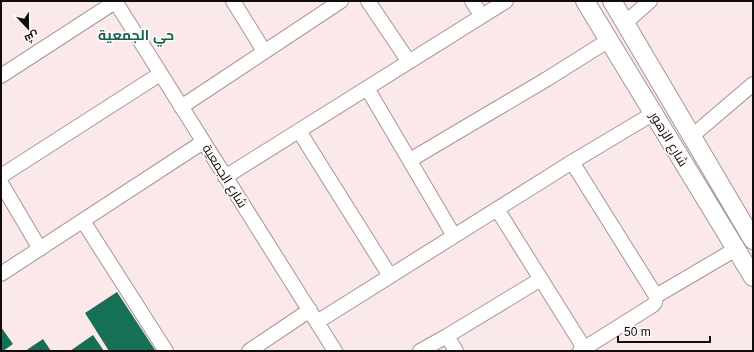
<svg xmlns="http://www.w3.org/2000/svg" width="754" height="352" font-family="Arial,Cairo,sans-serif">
	<rect width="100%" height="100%" fill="#fae9e8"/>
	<path fill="#167057" d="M117 292 155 350 152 351H109L85 313Z
		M1 327 13 344 3 351H1Z
		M93 335 104 351H70Z
		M43 339 51 351H25Z"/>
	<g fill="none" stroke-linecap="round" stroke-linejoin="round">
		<g stroke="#a59594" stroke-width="16">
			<path id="minor" d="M115 1 335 351
				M233 1 264 51
				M368 1 409 62
				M472 1 482 16
				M625 23 650 1
				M1 76 115 2
				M367 88 454 236
				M181 107 341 1
				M299 131 390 276
				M692 136 753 84
				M410 160 547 79 609 40
				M572 162 656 296C656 302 655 304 650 307L580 351
				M1 176 160 74
				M225 177 506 1
				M1 183 40 249
				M497 209 584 348
				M83 221 166 351
				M1 274 203 142
				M656 296 736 249
				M317 322 572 162 654 113
				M447 336 456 351
				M249 351 310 310
				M420 351 447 336 541 279"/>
		</g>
		<g stroke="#a59594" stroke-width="20">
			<path id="major" d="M585 1 753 277
				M612 1 625 23 753 240"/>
		</g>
		<use href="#minor" stroke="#fff" stroke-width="14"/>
		<use href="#major" stroke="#fff" stroke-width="18"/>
	</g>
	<g text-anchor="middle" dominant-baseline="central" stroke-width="3.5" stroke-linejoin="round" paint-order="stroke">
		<g font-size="13" fill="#120d0c" stroke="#fdfaf9">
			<text transform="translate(669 139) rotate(59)">شارع الزهور</text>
			<text transform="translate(225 176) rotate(58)">شارع الجمعية</text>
		</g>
		<g font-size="14" font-weight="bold" fill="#125f4a" stroke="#fdfaf9">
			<text x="136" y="35">حي الجمعية</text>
		</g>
	</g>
	<rect width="754" height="352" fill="none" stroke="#120d0c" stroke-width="4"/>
	<g transform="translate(28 28) rotate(158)" stroke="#fdfaf9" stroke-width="3" paint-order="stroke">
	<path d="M0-3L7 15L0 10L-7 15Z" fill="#120d0c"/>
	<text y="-6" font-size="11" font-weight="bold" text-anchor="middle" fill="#120d0c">ش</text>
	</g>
	<path d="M618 336v6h92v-6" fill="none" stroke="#120d0c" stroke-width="2"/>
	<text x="624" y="336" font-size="12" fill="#120d0c" stroke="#fdfaf9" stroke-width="3" paint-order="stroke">50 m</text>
</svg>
